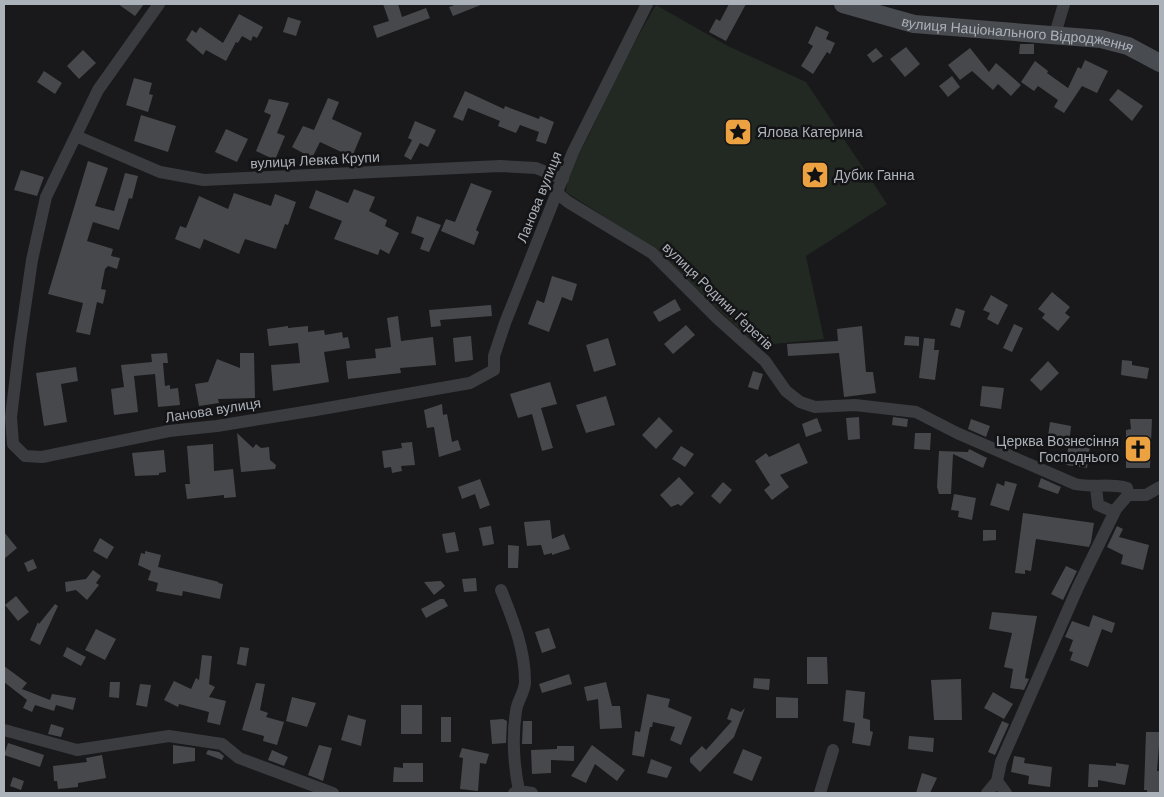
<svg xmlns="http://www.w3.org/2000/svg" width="1164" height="797" font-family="'DM Sans',sans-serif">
	<rect width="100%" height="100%" fill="#19191b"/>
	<path fill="#212922" d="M656 5 728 46 806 82 887 204 806 256 824 339 764 345 754 343 648 245 566 192C567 172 580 153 589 135 610 91 631 47 656 5Z"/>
	<path fill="#46484b" d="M118 4H144L135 16Z
		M383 4H398L402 17 426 8 430 18 377 38 373 26 389 21Z
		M457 4H483L453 16 449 7Z
		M729 4H746L726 41 709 32 716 19 720 21Z
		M239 14 263 27 257 38 253 36 251 41 242 36 238 43 236 42 226 61 206 50 203 55 186 40 192 30 196 33 200 27 223 43Z
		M288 17 301 21 296 36 283 32Z
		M816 26 829 32 826 39 835 43 830 54 827 52 813 74 801 66 813 46 808 43Z
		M1020 44H1034V54H1019Z
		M906 47 920 64 905 77 890 59Z
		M876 48 883 56 873 63 867 55Z
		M970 48 989 72 996 63 1021 85 1011 96 998 84 993 90 972 71 960 80 948 65Z
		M83 50 96 63 79 79 67 66Z
		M1085 60 1108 71 1097 93 1082 86 1064 113 1054 107 1058 100 1038 86 1034 91 1021 82 1035 61 1048 71 1047 73 1068 88 1078 67 1081 69Z
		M44 71 62 83 55 94 37 82Z
		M952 76 960 87 948 97 939 86Z
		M134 78 152 83 149 94 153 95 148 112 126 105Z
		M1118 89 1143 106 1132 121 1109 100Z
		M465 91 504 109 505 106 539 119 540 116 554 122 546 144 536 141 539 132 520 125 516 133 498 126 500 121 468 108 463 121 453 117Z
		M328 98 339 102 332 119 362 133 352 157 320 142 312 158 292 147 303 126 314 130Z
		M269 99 289 103 277 133 285 136 275 160 256 151 271 115 264 112Z
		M141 115 176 126 168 152 134 141Z
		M415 121 436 130 428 147 420 143 411 160 404 156 412 140 408 138Z
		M226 129 248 139 237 162 215 152Z
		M88 161 108 168 95 206 114 211 125 173 138 176 132 199 129 198 119 230 93 222 87 241 113 249 111 256 120 258 117 269 108 266 105 269 101 289 106 290 103 304 97 302 90 335 76 332 83 303 48 294Z
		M21 170 44 177 37 196 14 190Z
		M471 183 492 191 476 230 479 232 474 245 441 231 446 219 455 222Z
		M354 189 375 197 369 211 387 220 385 226 399 233 389 254 380 249 378 255 334 239 342 221 309 208 316 190 348 203Z
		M234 193 271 206 275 194 296 202 288 225 285 224 276 249 245 239 239 254 204 239 200 249 175 239 180 226 186 228 199 196 228 209Z
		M417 216 441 225 429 252 420 249 424 238 411 233Z
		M552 276 577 284 572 301 562 297 549 332 528 324 537 300 544 303Z
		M1052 292 1070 307 1065 313 1070 317 1058 331 1042 318 1045 314 1038 309Z
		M991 295 1008 305 998 325 987 319 990 313 983 310Z
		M675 299 681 310 659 322 653 312Z
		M491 305 492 316 440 320 441 326 431 327 429 310Z
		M956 308 965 311 960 328 950 325Z
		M398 316 401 341 433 337 436 365 400 368 401 373 348 379 346 361 376 358 375 349 391 347 387 318Z
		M1014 324 1023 328 1012 352 1003 348Z
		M686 325 695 335 673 354 664 344Z
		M288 326V328L308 326V332L324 330 325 335 342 332 343 338 348 337 350 348 324 352 329 382 273 391 271 365 300 363 298 343 269 346 267 329Z
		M862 326 866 372H873L876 393 844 397 839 353 788 356 787 344 838 341 837 329Z
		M471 336 473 360 455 362 453 338Z
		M905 336 919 337V346L904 345Z
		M608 338 616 365 594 372 586 345Z
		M924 338 935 339 934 350H939L935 380 919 378Z
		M167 353 168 363H163L165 386 170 385V389L178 388 180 405 158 407 155 374 134 376 138 412 114 415 111 389 124 387 121 365 152 362 151 354Z
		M240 353H254L255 398 218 399 219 403 199 406 195 384 208 382 217 359 240 368Z
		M1122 360 1132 361V365L1149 368 1147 379 1121 375Z
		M1048 361 1059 373 1041 391 1030 380Z
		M76 367 78 381 61 384 67 422 44 426 36 373Z
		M753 371 763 374 758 390 748 387Z
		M550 382 557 404 541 408 553 448 542 451 532 414 518 418 510 394Z
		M982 386 1004 388 1001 409 980 406Z
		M606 396 615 425 586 433 576 405Z
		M442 404 443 415 447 414 452 442 458 440 461 450 439 457 434 427 427 428 424 410Z
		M659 417 673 431 656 449 642 435Z
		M859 417 860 439 848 440 846 418Z
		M893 417 908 419 907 427 892 425Z
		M817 418 822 431 806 437 802 424Z
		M971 419 990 426 986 437 968 429Z
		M1130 419H1152L1150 468H1126V430L1131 429Z
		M1050 422 1071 426 1070 436 1091 439 1087 468 1066 465 1069 440 1048 436Z
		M237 433 253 448 256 444 261 448 269 447 270 460 276 465 275 469 241 472Z
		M915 433H931L930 450 914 449Z
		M412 442 415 465 401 466 402 471 392 473 391 467 384 468 382 451 402 448 401 443Z
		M799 443 808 463 780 475 789 487 772 500 764 490 770 485 755 461 766 453 769 457Z
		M213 444 214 471 233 469 236 497 224 498V495L187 499 185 484H190L187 446Z
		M681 446 694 454 685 467 672 459Z
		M969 449 987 458 983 468 953 454 951 494H939L937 487 939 451 968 452Z
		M164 450 166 472 159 473V475L135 476 132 453Z
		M679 477 694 493 681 506 678 504 671 507 660 495Z
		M1041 478 1061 487 1058 494 1038 487Z
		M480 479 490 505 480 509 475 494 462 499 458 487Z
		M1005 481 1017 484 1009 511 990 505 997 483 1004 486Z
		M723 482 732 490 720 504 711 496Z
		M954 494 976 498 972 520 958 517 959 511 951 510Z
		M1023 513 1094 523 1091 542 1089 547 1036 539 1031 571 1025 570V574L1015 573Z
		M550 520 552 539 564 534 570 549 552 555V553L544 555 541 545 527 546 524 522Z
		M491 526 494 544 483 546 479 528Z
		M1117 526 1123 529 1119 537 1149 545 1143 570 1121 564 1123 555 1107 547Z
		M983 530H996V540L983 541Z
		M4 532 17 548 4 559Z
		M455 532 459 551 446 553 442 534Z
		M100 538 114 547 107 559 93 551Z
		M508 545 519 546 518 568H508Z
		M145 551 161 555 158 567 219 582 218 583 223 584 220 599 183 591 182 596 156 591 158 583 148 580 151 571 138 565 141 553 145 554Z
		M33 559 37 568 28 572 24 563Z
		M1066 566 1077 571 1063 600 1051 594Z
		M93 570 101 576 96 583 99 585 87 600 76 590 66 592 65 582 86 579Z
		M476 578 477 591 464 592 462 579Z
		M441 581 445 586 434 595 424 582Z
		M16 596 29 612 18 621 5 605Z
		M440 599H444L448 606 426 618 421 609Z
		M55 604 58 606 40 645 30 640 38 622 39 624Z
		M992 612 1037 616 1025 678 1029 679 1024 690 1010 688 1013 669 1004 667 1012 633 989 629Z
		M1093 615 1115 623 1112 633 1102 629 1088 667 1070 660 1073 652 1069 651 1073 640 1065 637 1072 621 1089 627Z
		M549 628 556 648 542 653 535 632Z
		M96 629 116 639 105 660 85 650Z
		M67 647 86 657 81 666 63 656Z
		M240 647 249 648 246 666 237 664Z
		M202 655 212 656 209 684 215 687 209 697 226 701 220 725 207 722 209 712 179 704 178 707 164 700 174 681 191 689 196 678 199 680Z
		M807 657H827L828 684H807Z
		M4 666 27 683 22 689 50 700 52 694 76 698 73 710 56 705 54 711 35 705 32 712 23 708 27 700 4 682Z
		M569 674 572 684 542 693 539 684Z
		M754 678 770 679 769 690 753 688Z
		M961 679 962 720H934L931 680Z
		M110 682H120L119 698 109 697Z
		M606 682 612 706H620L622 728 600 729 598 699 587 701 584 687Z
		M256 683 265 684 260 710 268 713 266 717 284 722 277 745 263 741 264 736 242 730Z
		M140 684 151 685 147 707 136 705Z
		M846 690 865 692 863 718 870 720V731L873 732 870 746 852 743 855 723 843 721Z
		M993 692 1013 704 1004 719 984 708Z
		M647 694 670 699 668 707 692 717 681 745 670 740 675 727 653 722 652 727H650L644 757 632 755 635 731 640 732Z
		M292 697 316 703 307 727 286 721Z
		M776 697 798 698V718H776Z
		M401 705H422V734H401Z
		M731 708 741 712 745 708 734 737 700 772 690 762V758L702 746 706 750 732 721 727 719Z
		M348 715 366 720 361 746 341 740Z
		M441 717H451V742H441Z
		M503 719 507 721 506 743 492 744 490 720Z
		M523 721H532V744H522Z
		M1002 721 1009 724 995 755 988 752Z
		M51 724 64 728 61 737 48 734Z
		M1146 732H1160L1157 771H1160V793L1147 792V790H1144Z
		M909 736 934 738 933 752 908 749Z
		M8 743 44 755 40 767 4 755Z
		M173 745 195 748V761L173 764Z
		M319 745 332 748 323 781 308 775Z
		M592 745 625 770 617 781 595 764 586 783 571 776Z
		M557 746H574V761L551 760V773L532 774 531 750 557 749Z
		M462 748 489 754 486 764 480 763 478 791 460 789 463 758 459 757Z
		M743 749 762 757 752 781 733 773Z
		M208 750 219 752 224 756 222 760 206 754Z
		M272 750 288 757 284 766 268 760Z
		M102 755 106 778 78 783V787L58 789 57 781H54L53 766 87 762 86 758Z
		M1014 756 1025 758 1024 763 1052 767 1050 787 1028 784 1029 776 1011 772Z
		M651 759 672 767 667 778 647 773Z
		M403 763H423V782H393L394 767 403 768Z
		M1116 763 1129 765 1125 785 1098 780V787H1088L1089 764 1116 766Z
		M922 773 937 778 930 793H916Z
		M13 777 24 781 21 790 10 786Z"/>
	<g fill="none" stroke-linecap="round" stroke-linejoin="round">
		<path stroke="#3a3c40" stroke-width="12" d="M159 4 98 90 46 197 32 260 20 342 11 417 13 444 25 456 42 457 169 431 217 426 316 410 470 383 494 370V356L505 323 573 152 647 4
			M1055 34 1064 4
			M76 136 160 172 204 180 500 166 536 168 563 179
			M557 193 568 202 652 253 717 318 765 361 786 391 800 402 815 407 855 405 916 412 957 433 1075 484C1093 488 1112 483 1127 488L1128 495
			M1096 487 1098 505 1114 512
			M1128 495H1146L1160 487
			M501 590C513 620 525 649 525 682 525 692 517 701 516 711 512 737 514 766 519 791
			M4 730 77 750 169 736 222 744 239 758 333 793
			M997 781 1006 793
			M514 793 519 791 532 793
			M820 793 833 750
			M987 793 997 781 1001 762 1078 587 1116 509 1128 495"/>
		<path stroke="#484b50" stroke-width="18" id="s1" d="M843 4 914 24 1101 39 1128 46 1160 63"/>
	</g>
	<defs>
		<g id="sight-square" transform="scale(1.4375)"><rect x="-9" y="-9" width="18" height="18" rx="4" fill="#eca241" stroke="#141416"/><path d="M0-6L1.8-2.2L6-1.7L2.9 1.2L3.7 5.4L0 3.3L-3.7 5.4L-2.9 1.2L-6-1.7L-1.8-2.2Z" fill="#111"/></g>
		<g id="church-square" transform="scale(1.4375)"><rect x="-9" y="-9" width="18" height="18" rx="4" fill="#eca241" stroke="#141416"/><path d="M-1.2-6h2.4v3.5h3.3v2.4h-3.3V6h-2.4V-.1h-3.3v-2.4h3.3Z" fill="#111"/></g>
	</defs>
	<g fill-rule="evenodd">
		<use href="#sight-square" x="738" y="132"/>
		<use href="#sight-square" x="815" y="175"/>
		<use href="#church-square" x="1138" y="449"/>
	</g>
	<g text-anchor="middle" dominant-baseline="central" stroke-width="5" stroke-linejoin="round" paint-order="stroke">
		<g font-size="14" fill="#acb2ba" stroke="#141416">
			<text stroke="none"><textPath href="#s1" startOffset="178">вулиця Національного Відродження</textPath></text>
			<text transform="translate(315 160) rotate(-3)">вулиця Левка Крупи</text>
			<text transform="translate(539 197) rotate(-68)">Ланова вулиця</text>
			<text transform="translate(718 296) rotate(44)">вулиця Родини Ґеретів</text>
			<text transform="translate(213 410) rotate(-9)">Ланова вулиця</text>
		</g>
		<g font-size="14" fill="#acb2ba" stroke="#141416" text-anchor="start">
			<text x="757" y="132">Ялова Катерина</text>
			<text x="834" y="175">Дубик Ганна</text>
			<text x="1119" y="441" text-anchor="end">Церква Вознесіння<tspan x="1119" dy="16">Господнього</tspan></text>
		</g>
	</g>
	<rect width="1164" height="797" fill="none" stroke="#acb2ba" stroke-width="10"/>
</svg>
